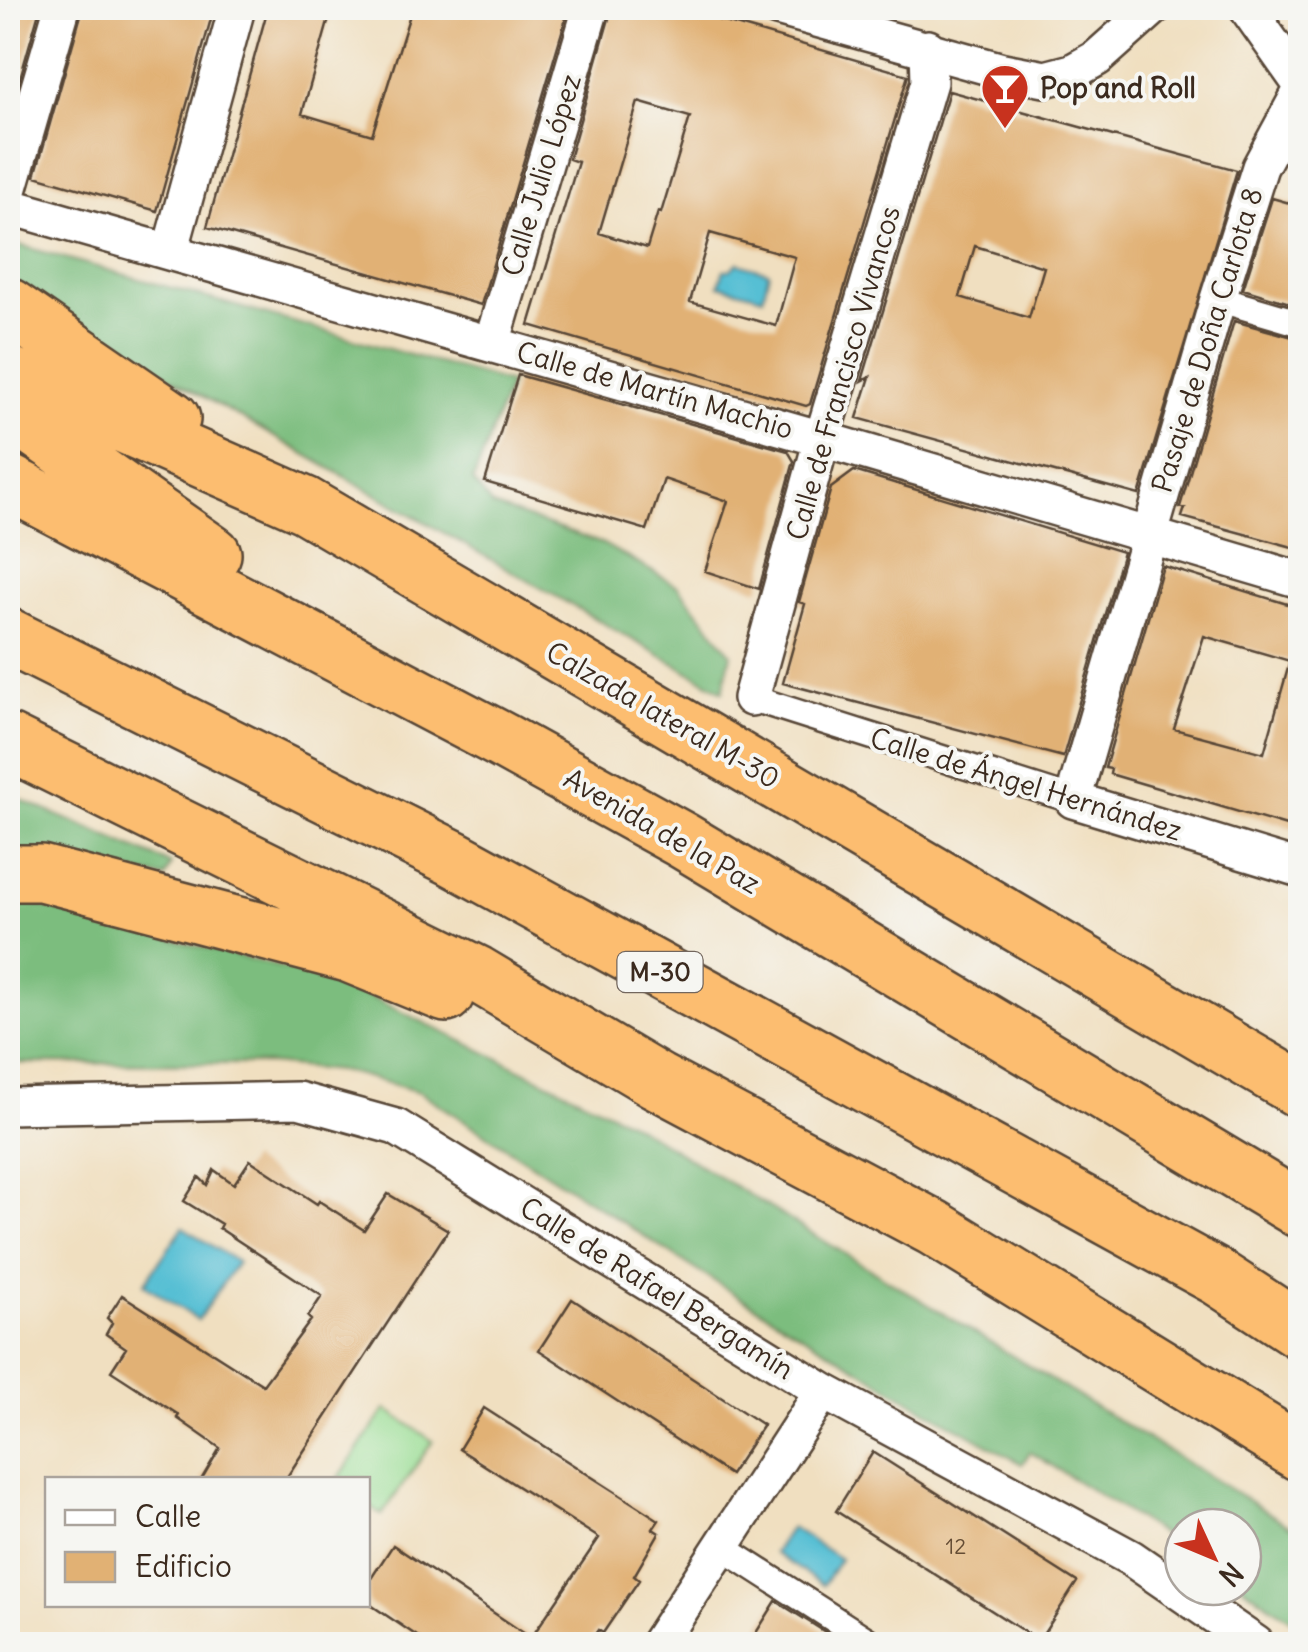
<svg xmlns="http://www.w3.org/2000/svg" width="1308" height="1652" font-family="Delius,sans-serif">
	<rect width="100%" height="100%" fill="#f6f6f2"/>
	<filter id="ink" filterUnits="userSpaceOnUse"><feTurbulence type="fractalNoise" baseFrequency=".01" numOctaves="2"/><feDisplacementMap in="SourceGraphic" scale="20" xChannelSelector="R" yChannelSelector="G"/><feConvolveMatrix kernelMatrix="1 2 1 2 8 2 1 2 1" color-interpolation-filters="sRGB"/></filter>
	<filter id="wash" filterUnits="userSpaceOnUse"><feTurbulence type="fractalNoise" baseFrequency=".0048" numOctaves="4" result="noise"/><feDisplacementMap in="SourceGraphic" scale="40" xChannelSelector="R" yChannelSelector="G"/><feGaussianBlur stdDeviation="2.25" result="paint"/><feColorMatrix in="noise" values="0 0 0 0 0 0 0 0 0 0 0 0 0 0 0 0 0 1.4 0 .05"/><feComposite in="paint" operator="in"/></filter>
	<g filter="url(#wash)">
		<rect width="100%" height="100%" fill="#f0dfc0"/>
		<path fill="#9bde95" stroke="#6b845a" stroke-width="2.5" d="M386 1409 433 1441 382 1515 368 1505V1480L338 1479Z"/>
		<path fill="#7cbd7e" stroke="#5c744e" stroke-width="2.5" d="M8 242 510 383 473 481 492 506 603 544 678 586 731 653 723 691 70 321 8 277Z
			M8 794 171 864 165 878 8 850Z
			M30 903 340 982 628 1121 1300 1532V1625L1243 1587V1527H1183V1547L1030 1452 1022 1464 921 1407 728 1290 420 1092 348 1072 271 1064 8 1063V904Z"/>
		<path fill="#57bfd4" stroke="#497479" stroke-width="2.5" d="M738 263 769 272 763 297 719 285 724 270H730Z
			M183 1227 237 1262 198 1320 144 1284Z
			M791 1527 840 1559 823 1585 774 1553Z"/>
		<g id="blocks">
			<path fill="#e1b174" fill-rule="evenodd" d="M8 8H40L8 120Z
				M83 8H214L157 211 35 176Z
				M268 8H332L302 114 372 135 412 8H569L481 305 207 227Z
				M612 8H677L908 75 810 404 806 406 529 325 578 162 569 159ZM638 102 690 117 661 213 658 212 647 248 599 233ZM710 233 795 257 776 326 690 302Z
				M949 91 1237 170 1139 495 857 418 870 377 862 381ZM975 246 1044 267 1029 318 960 297Z
				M1272 198 1300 206V306L1243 289Z
				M1234 321 1300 339V549L1182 517 1185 508 1180 507Z
				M518 375 788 451 794 461 759 589 705 571 728 501 664 479 647 530 485 482Z
				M854 471 1123 552 1063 757 783 683 805 604 799 602 831 488Z
				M1163 566 1300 608V830L1110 774 1111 769 1105 768ZM1204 636 1290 661 1264 753 1174 729Z
				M250 1160 317 1204 319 1201 364 1230 388 1194 448 1230 285 1480H201L220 1448 177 1418 179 1415 111 1371 126 1348 106 1334 112 1323 107 1318 122 1295 263 1385 311 1320 308 1317 322 1296 219 1228 221 1224 184 1201 199 1177 207 1185 214 1170 234 1184Z
				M572 1299 763 1425 730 1475 539 1350Z
				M484 1408 659 1520 653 1529 659 1533 634 1576 639 1580 603 1633 598 1630 588 1644H429L368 1603V1583L393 1545 531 1638 599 1538 459 1449Z
				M873 1452 1077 1582 1039 1641 836 1511Z
				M776 1601 844 1644H749Z"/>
		</g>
	</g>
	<g filter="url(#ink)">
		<use href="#blocks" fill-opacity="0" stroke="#564536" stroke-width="2.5"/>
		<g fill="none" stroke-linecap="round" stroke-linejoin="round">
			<g stroke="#564536" stroke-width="30">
				<path id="pedestrian" d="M1218 299 1300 323
					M751 698 1073 800
					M722 1547 873 1644"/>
			</g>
			<g stroke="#564536" stroke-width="40">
				<path id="minor" d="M777 8 1003 71 1045 79 1072 72 1097 58 1153 8
					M1247 8 1300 83
					M1300 93 1260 167 1218 299 1073 800 1300 869
					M8 194 62 8
					M8 206 822 439 1300 580
					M170 252 237 8
					M492 343 591 8
					M751 698 822 439 929 82 928 48
					M8 1106 298 1100 396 1127 823 1391 1131 1558 1256 1644
					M658 1644 823 1391"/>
			</g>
			<g stroke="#564536" stroke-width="60">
				<path id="motorway" d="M8 306 172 419
					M8 374 305 505 1300 1090
					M8 410 213 554
					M8 482 501 740 682 840 1300 1210
					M8 636 453 858 1219 1278 1300 1331
					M8 742 477 974 657 1081 934 1228 1300 1453
					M8 873H41L348 954 446 994"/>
			</g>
			<use href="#pedestrian" stroke="#fff" stroke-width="25"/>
			<use href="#minor" stroke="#fff" stroke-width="35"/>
			<use href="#motorway" stroke="#fcbd6f" stroke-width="55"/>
		</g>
	</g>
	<defs>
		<g id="bar-pin" transform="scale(2.5)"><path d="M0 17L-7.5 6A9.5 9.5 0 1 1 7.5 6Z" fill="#c8321e" stroke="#f6f6f2"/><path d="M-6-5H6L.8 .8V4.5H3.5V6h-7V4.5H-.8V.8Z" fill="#fff"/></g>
	</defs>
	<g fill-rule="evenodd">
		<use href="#bar-pin" x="1005" y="88"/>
	</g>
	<g text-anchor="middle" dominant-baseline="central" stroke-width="8" stroke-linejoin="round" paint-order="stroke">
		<g font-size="22" fill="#644c34">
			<text x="956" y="1546">12</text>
		</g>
		<rect fill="#f6f6f2" stroke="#73675e" stroke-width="2.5" x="617.5" y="952" width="85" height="40" rx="8"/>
		<g font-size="25" font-weight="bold" fill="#3b2a1e">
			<text x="660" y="972">M-30</text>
		</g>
		<g font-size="28" font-weight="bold" fill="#3b2a1e" stroke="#f6f6f2" text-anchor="start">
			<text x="1040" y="88">Pop and Roll</text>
		</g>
		<g font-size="28" fill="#3b2a1e" stroke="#f6f6f2">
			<text transform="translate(541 175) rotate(-73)">Calle Julio López</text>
			<text transform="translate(1207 340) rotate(-73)">Pasaje de Doña Carlota 8</text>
			<text transform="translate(843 373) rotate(-74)">Calle de Francisco Vivancos</text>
			<text transform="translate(655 390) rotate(16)">Calle de Martín Machio</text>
			<text transform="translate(663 715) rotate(30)">Calzada lateral M-30</text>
			<text transform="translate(1026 784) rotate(17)">Calle de Ángel Hernández</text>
			<text transform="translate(662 831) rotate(30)">Avenida de la Paz</text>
			<text transform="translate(657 1288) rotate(32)">Calle de Rafael Bergamín</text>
		</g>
	</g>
	<rect width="1308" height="1652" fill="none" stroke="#f6f6f2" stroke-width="40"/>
	<rect x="45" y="1477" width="325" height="130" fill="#f6f6f2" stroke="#aba49d" stroke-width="2.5"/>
	<rect x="65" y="1510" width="50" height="15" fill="#ffffff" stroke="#aba49d" stroke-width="2.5"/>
	<text x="135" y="1527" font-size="30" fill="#3b2a1e">Calle</text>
	<rect x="65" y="1552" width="50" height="30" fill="#e1b174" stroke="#aba49d" stroke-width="2.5"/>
	<text x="135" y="1577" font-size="30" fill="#3b2a1e">Edificio</text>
	<g transform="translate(1213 1557) rotate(134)"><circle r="48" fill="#f6f6f2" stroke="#aba49d" stroke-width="2.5"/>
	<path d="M0-8L18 38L0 25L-18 38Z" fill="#c8321e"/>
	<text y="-15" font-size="28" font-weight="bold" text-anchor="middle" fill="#3b2a1e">N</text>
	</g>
</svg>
